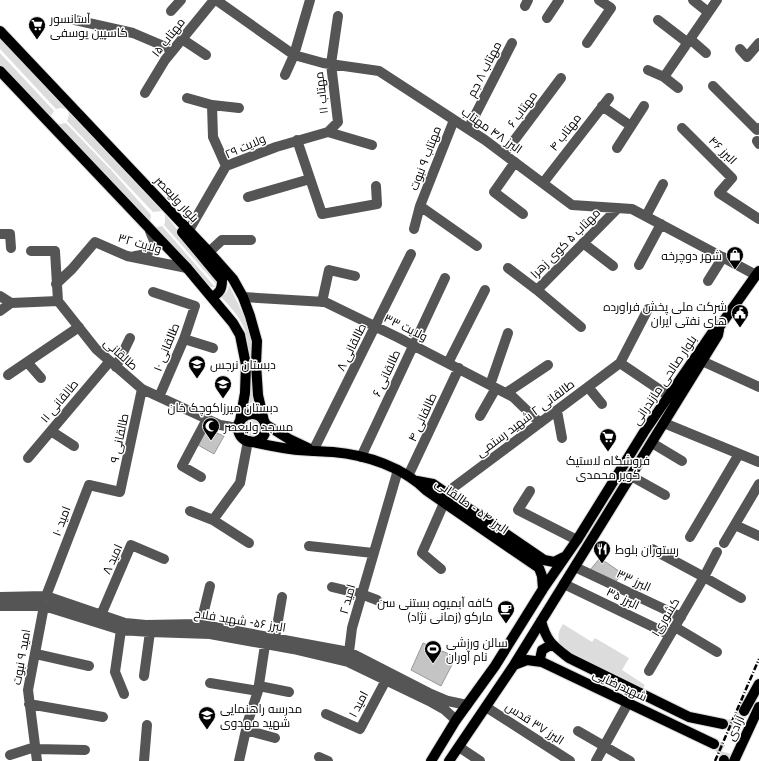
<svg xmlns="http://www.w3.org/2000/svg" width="759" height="761" font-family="Lato,Cairo,sans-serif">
	<rect width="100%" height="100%" fill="#fff"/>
	<path fill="#dcdcdc" d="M0 38 66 109 60 108 56 109 0 49Z
		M0 53 54 111 51 116 52 120 0 65Z
		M68 111 162 211 153 212 67 121 69 115Z
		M54 122 59 124 66 123 112 171 151 215 150 223Z
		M165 214 216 279 218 283 217 285 164 225 165 222Z
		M153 226 157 227 162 226 215 287H211L207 284Z
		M229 285 244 316 252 340 255 403H246C250 383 252 341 242 324 237 314 229 305 221 297L227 292Z
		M242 428a10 10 0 1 1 20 0a10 10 0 1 1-20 0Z
		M563 624 592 642 595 638 629 658 622 670 645 685 643 688 562 649C557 639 557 633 563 624Z"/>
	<path fill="#c4c4c4" stroke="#999" d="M206 429 224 436 214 454 198 445Z
		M600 558 623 574 615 582 590 570Z
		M423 643 456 657 441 686 411 670Z"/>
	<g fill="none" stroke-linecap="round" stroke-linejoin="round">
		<path stroke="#d9d9d9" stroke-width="10" stroke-dasharray="10 5" stroke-linecap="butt" d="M723 724C736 726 737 722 744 711
			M714 744 726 752 724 760"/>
		<g stroke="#dbdbdb" stroke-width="12">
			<path id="major" d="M0 31 209 252 233 279 243 297 250 316 257 341 256 364 258 395 264 421
				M0 71 187 268 233 323 240 335 246 365 245 393 240 421
				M182 232 222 280C222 289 220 293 212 297
				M238 428a14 14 0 1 1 28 0a14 14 0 1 1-28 0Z
				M265 424 289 439 308 448
				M248 441C262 444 276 447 290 449 304 451 319 451 333 452 367 455 403 467 427 491L539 568 542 576 543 589
				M417 481 433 484 544 560 554 562 564 557
				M541 621C547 642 552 645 569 658L689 717 723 724
				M542 662 540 659 542 650 549 646H553
				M514 665 527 660 542 662 714 744
				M744 711 759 684
				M431 761 456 720 495 666 543 589 577 540 644 432 712 333 720 326 759 271
				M449 761 514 665 718 335 719 330
				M724 761V760
				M734 761 759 707"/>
		</g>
		<path stroke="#555" stroke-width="10" d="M216 0 294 55 323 63 379 71 485 140 572 205 632 209 756 275
			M693 0 708 12
			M525 6 528 0
			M171 11 181 0
			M547 18 559 0
			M75 20 133 33 173 50
			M658 20 688 43
			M182 39 206 55
			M690 39 706 53
			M587 43 611 8 599 0
			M740 49 747 57 759 43
			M648 70 664 77 678 88
			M285 75 294 55 310 0
			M664 77 717 0
			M713 86 757 130 759 128
			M145 93 165 60 214 0
			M187 98 212 105 213 137 226 166
			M212 105 239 108
			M602 106 631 126
			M682 128 732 178 719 193 759 219
			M468 129 512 43
			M328 132 372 145
			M297 140 322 214 377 204 376 186
			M757 141 759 144
			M617 148 644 106
			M504 154 561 78
			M515 162 494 192 523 214
			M543 183 609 98
			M248 197 310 179
			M420 206 477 246
			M646 216 663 184
			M414 229 420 206 454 120
			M189 230 226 166 276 147 328 132 338 122 331 64 338 16
			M0 234H10L11 248
			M583 243 613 266
			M31 251H55L58 301
			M209 252 222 240H251
			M135 256C143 255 155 252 154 241 153 238 151 234 150 231
			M639 265 661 224
			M508 268 537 290
			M708 281 723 257
			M56 284 72 269 95 242 127 256 187 268
			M153 292 195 306 184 339 159 397
			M0 296 11 303
			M243 297 325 302 399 338 513 397 540 423
			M322 302 329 270 355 276
			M0 311 11 303 58 301 96 349 142 389 220 425 238 428
			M581 327 537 290 618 208
			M184 339 213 348
			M702 361 759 387
			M27 362 41 378
			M448 363 485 290
			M620 363 669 396
			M116 367 130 338
			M8 375 79 327
			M490 385 508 333
			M588 387 602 404
			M506 393 548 365
			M557 411 562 438
			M480 416 496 388
			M664 423 759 462
			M51 431 74 446
			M652 443 682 461
			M313 451 411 254
			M361 457 445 278
			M28 458 110 361
			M408 476 459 368
			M631 476 665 495
			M201 477 182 466 207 419
			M530 491 518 510 577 540
			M446 493 620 363 648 309
			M190 511 213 520 240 483 248 441
			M213 520 249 543
			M735 525 759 536
			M690 537 739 454
			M724 543 759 484
			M309 546 373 553
			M652 549 704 577 741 598
			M575 567 681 617
			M441 569 422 553 444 503
			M564 584 670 635
			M332 587 361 594 377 600
			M46 596 89 485 120 492 142 389
			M0 597 46 596 125 623 146 625 199 624 349 652 429 693 448 701 467 705
			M0 606H44L121 630 150 632 210 634 293 649 348 662 429 701 445 710 456 720
			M101 615 131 545 164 559
			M675 627 717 652
			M121 630 115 672 124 694
			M199 631 210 586
			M275 638 282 597
			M349 652 352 628 398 470
			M36 654 89 666
			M649 671 704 577 717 552
			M144 676 150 632
			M210 683 258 691
			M259 686 289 692
			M29 704 103 717
			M486 707 570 761
			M326 714 360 729 386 680
			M246 730 275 738
			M578 731 630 761
			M459 747 480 761
			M35 749 85 750
			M10 755 35 747
			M319 757 328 761
			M37 761 28 690 44 606
			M144 761 147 725
			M239 761 248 721 258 691 265 645
			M596 761 628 703"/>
		<use href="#major" stroke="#000" stroke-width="10"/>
		<path stroke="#000" stroke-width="2.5" stroke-dasharray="6 2 1 2" stroke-linecap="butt" d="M715 761 759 659"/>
	</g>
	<defs>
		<g id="supermarket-pin" transform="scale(0.9)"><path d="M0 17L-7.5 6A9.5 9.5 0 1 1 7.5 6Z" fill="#000" stroke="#fff"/><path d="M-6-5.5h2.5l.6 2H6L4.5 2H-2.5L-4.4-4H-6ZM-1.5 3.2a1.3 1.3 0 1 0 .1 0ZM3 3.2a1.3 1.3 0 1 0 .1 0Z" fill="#fff"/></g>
		<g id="shop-pin" transform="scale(0.9)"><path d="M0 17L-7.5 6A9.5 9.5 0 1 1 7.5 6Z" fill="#000" stroke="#fff"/><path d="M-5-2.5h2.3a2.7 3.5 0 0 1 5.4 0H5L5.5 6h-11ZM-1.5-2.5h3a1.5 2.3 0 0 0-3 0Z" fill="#fff"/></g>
		<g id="civic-pin" transform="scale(0.9)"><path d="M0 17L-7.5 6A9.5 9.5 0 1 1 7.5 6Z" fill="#000" stroke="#fff"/><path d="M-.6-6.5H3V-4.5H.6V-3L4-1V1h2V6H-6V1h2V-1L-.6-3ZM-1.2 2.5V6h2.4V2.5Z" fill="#fff"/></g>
		<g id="school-pin" transform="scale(0.9)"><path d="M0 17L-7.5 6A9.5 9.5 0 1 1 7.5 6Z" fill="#000" stroke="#fff"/><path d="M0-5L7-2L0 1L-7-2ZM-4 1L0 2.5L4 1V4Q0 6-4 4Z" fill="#fff"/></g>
		<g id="mosque-pin" transform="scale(0.9)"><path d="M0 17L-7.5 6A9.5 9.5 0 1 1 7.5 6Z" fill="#000" stroke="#fff"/><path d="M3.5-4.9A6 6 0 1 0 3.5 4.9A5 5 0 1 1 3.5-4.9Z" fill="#fff"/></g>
		<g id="restaurant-pin" transform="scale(0.9)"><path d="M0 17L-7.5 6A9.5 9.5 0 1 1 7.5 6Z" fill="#000" stroke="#fff"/><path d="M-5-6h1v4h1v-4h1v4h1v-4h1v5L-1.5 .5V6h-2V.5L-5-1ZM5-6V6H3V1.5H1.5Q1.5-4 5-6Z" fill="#fff"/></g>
		<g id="cafe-pin" transform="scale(0.9)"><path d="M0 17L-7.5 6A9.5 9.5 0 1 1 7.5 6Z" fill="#000" stroke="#fff"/><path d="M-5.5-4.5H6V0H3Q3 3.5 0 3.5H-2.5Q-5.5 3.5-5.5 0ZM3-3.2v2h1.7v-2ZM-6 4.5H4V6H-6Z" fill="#fff"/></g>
		<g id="stadium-pin" transform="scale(0.9)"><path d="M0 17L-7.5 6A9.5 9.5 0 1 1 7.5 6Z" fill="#000" stroke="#fff"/><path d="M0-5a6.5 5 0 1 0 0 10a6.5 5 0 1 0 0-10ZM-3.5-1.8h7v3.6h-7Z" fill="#fff"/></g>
	</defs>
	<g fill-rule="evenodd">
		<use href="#supermarket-pin" x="37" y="25"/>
		<use href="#shop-pin" x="735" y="255"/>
		<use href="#civic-pin" x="740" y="313"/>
		<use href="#school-pin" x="197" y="364"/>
		<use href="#school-pin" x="223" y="384"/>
		<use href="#mosque-pin" x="211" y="426"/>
		<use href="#supermarket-pin" x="608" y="437"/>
		<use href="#restaurant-pin" x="602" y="549"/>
		<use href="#cafe-pin" x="506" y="609"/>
		<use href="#stadium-pin" x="433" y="649"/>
		<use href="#school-pin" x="207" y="715"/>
	</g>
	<g text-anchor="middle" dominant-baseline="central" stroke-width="3" stroke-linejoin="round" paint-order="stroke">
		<g font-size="12" fill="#000" stroke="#fff" text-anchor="start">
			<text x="50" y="18">آسانسور<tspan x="50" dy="14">کاسپین یوسفی</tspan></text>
			<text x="722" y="255" text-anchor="end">شهر دوچرخه</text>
			<text x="727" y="306" text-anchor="end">شرکت ملی پخش فراورده<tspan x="727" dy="14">های نفتی ایران</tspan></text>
			<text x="210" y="364">دبستان نرجس</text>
			<text x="223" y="407" text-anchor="middle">دبستان میرزاکوچک خان</text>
			<text x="224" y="426">مسجد ولیعصر</text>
			<text x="608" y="460" text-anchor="middle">فروشگاه لاستیک<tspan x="608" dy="14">کویر محمدی</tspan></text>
			<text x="615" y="549">رستوران بلوط</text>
			<text x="493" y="602" text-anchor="end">کافه آبمیوه بستنی سن<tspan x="493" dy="14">مارکو (زمانی نژاد)</tspan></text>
			<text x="446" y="642">سالن ورزشی<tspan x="446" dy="14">نام آوران</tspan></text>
			<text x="220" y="708">مدرسه راهنمایی<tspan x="220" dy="14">شهید مهدوی</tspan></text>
		</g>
		<g font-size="12" fill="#000" stroke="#fff">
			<text transform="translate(168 37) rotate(-52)">مهتاب ۱۵</text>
			<text transform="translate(484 69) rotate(-63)">مهتاب ۸ جم</text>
			<text transform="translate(321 93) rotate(-97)">مهتاب ۱۱</text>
			<text transform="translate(522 109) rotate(-54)">مهتاب ۶</text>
			<text transform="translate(492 130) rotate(35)">البرز ۴۸ مهتاب</text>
			<text transform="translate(565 132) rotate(-52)">مهتاب ۴</text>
			<text transform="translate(245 146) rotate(-24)">ولایت ٢٩</text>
			<text transform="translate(723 150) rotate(45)">البرز ۴۶</text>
			<text transform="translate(425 158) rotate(-69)">مهتاب ۹ نبوت</text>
			<text transform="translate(177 199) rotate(47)">بلوار ولیعصر</text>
			<text transform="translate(140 243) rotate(16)">ولایت ۳۲</text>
			<text transform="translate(565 243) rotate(-45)">مهتاب ۵ کوی زهرا</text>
			<text transform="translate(406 327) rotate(26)">ولایت ٣۳</text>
			<text transform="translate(166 347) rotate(-68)">طالقانی ۱۰</text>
			<text transform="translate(351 347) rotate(-64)">طالقانی ۸</text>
			<text transform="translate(121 354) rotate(42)">طالقانی</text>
			<text transform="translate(386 373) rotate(-65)">طالقانی ۶</text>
			<text transform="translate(664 380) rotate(-56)">بلوار صالحی مازندرانی</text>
			<text transform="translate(59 401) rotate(-50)">طالقانی ۱۱</text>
			<text transform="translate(422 417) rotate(-65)">طالقانی ۴</text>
			<text transform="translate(525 418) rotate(-37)">طالقانی ۲ شهید رستمی</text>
			<text transform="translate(119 438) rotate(-78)">طالقانی ۹</text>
			<text transform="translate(472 506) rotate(35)">البرز ۵۴ - طالقانی</text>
			<text transform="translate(61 521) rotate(-69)">امید ۱۰</text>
			<text transform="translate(112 559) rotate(-65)">امید ۸</text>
			<text transform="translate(634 580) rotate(25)">البرز ۳۳</text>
			<text transform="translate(623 598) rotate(26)">البرز ۳۵</text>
			<text transform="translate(347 599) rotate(-74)">امید ۲</text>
			<text transform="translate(665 617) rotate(-59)">کشوری۱</text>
			<text transform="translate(240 620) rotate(9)">البرز ۵۶- شهید فلاح</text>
			<text transform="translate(21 657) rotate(-80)">امید ۹ نبوت</text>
			<text transform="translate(620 685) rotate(25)">شهیدرضایی</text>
			<text transform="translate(358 704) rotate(-62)">امید ۱</text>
			<text transform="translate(535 723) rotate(33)">البرز ۳۷ قدس</text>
			<text transform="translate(735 728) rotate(-65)">آزادی</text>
		</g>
	</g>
</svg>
